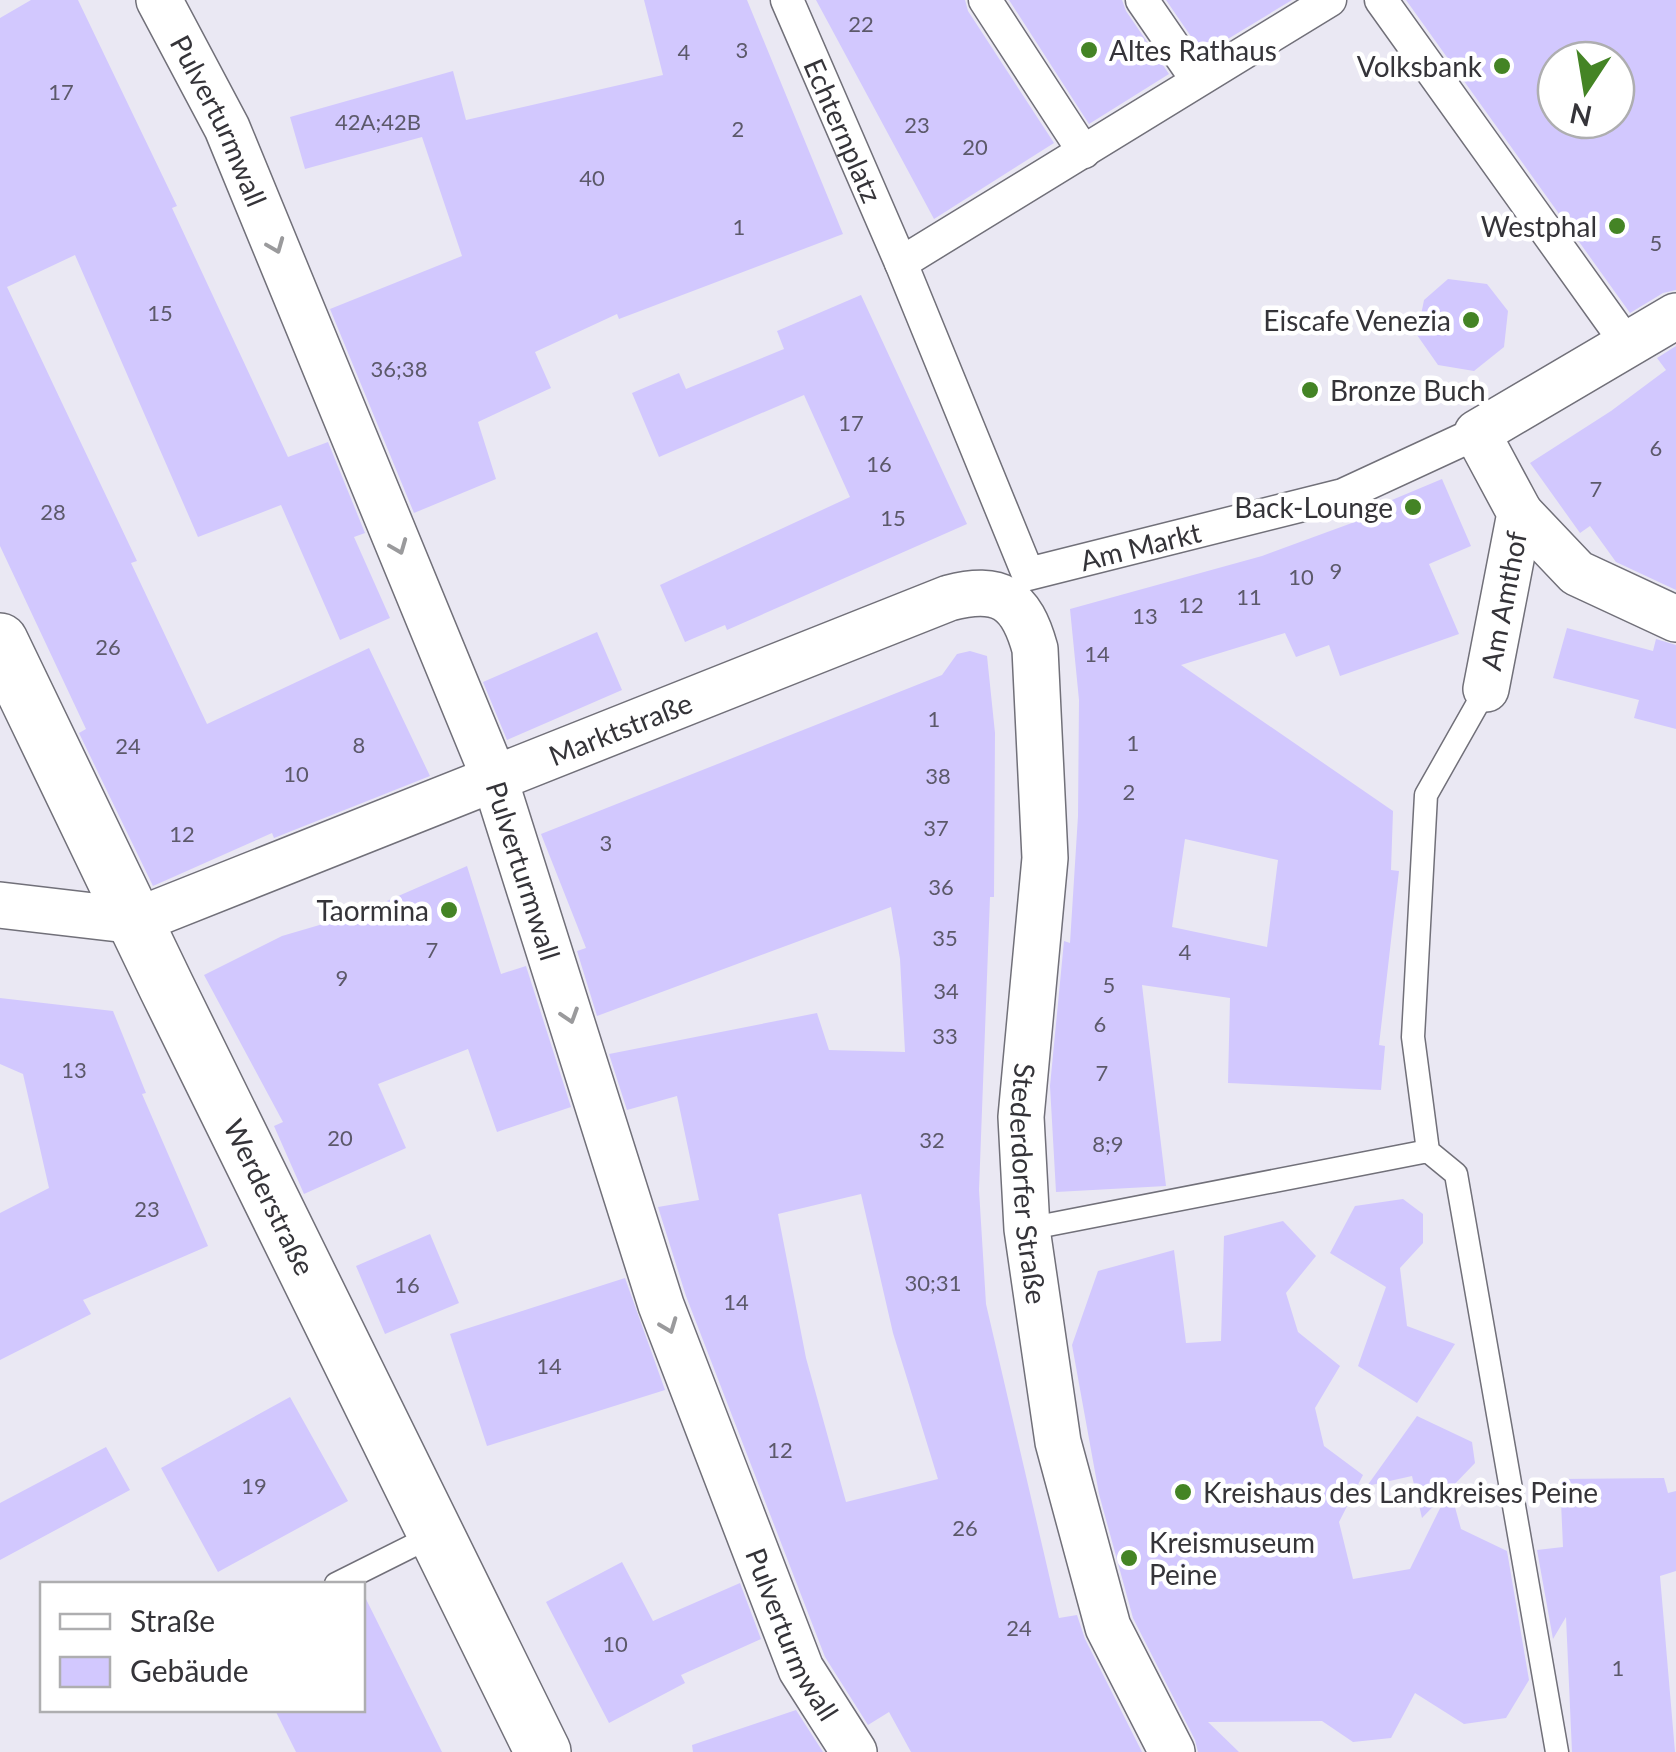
<svg xmlns="http://www.w3.org/2000/svg" width="1676" height="1752" font-family="Lato,sans-serif">
	<rect width="100%" height="100%" fill="#eae8f3"/>
	<path fill="#d2c8fe" fill-rule="evenodd" d="M31 0H78L177 206 172 208 288 457 328 442 365 533 354 537 390 618 340 640 281 505 198 537 75 255 7 287 137 561 131 563 207 724 369 648 430 776 274 838 272 833 153 886 79 733 86 729 0 546V18Z
		M644 0H747L843 234 619 319 617 314 535 352 551 388 478 422 496 479 414 513 330 309 462 256 422 137 305 169 290 117 453 71 466 120 663 75Z
		M816 0H965L968 11 1054 143 934 219Z
		M1009 0H1122L1126 11 1169 74 1089 124Z
		M1166 0H1292L1203 54Z
		M1406 0H1676V290L1663 293 1630 313ZM1556 60H1616V120H1556Z
		M1448 279 1487 284 1508 311 1504 347 1474 371 1438 365 1417 335 1424 300Z
		M861 295 967 524 727 630 725 625 685 642 660 585 850 497 804 395 659 457 632 393 679 373 686 389 784 349 777 331Z
		M1676 346V590L1616 562 1590 526 1580 533 1530 463 1611 411 1666 370 1657 358Z
		M1442 479 1471 546 1429 564 1459 634 1340 676 1329 645 1296 657 1285 633 1181 665 1393 811 1391 870 1399 871 1379 1045 1385 1046 1381 1090 1228 1083 1230 998 1142 985 1166 1186 1056 1192 1050 1086 1064 941 1070 943 1078 816 1079 700 1070 609 1262 556 1371 516 1368 510ZM1185 839 1278 860 1267 947 1172 927Z
		M1567 628 1653 651 1656 639 1676 645V729L1634 718 1639 700 1553 678Z
		M597 632 622 690 507 740 483 682Z
		M970 651 987 656 995 733 994 897H990L979 1190 986 1304 1059 1618 1077 1615 1085 1639 1142 1752H911L889 1712 868 1725 825 1657 686 1296 658 1207 699 1200 677 1096 627 1110 609 1054 817 1013 829 1050 905 1052 900 959 891 907 597 1016 577 951 586 948 541 834 942 675 957 654ZM861 1194 893 1333 938 1479 846 1502 806 1358 778 1214Z
		M467 866 501 974 526 966 571 1107 497 1132 468 1049 378 1084 406 1148 304 1194 274 1126 283 1122 204 975 282 936 357 914Z
		M0 998 113 1011 146 1093 142 1094 208 1246 83 1300 91 1314 0 1360V1213L49 1188 23 1074 0 1064Z
		M1403 1199 1423 1214V1243L1400 1268 1407 1326 1455 1344 1417 1403 1358 1366 1386 1287 1330 1253 1355 1206Z
		M1283 1221 1316 1256 1286 1293 1298 1332 1340 1366 1315 1408 1324 1446 1363 1475 1339 1522 1353 1579 1410 1569 1449 1490 1422 1518 1412 1476 1367 1486 1417 1416 1472 1442 1475 1463 1450 1489 1461 1529 1507 1551 1529 1680 1506 1718 1464 1724 1415 1693 1391 1738 1353 1742 1322 1721 1208 1722 1239 1752H1198L1195 1740 1133 1618 1099 1494 1072 1345 1098 1271 1174 1250 1186 1343 1221 1341 1224 1236Z
		M430 1234 459 1303 385 1334 356 1266Z
		M625 1278 665 1390 487 1446 450 1334Z
		M290 1397 348 1501 218 1572 161 1468Z
		M106 1447 130 1490 0 1560V1503Z
		M1664 1478 1668 1493 1676 1491V1571L1660 1576 1675 1752H1572L1566 1617 1553 1639 1537 1550 1563 1547 1560 1479Z
		M622 1562 653 1621 740 1583 761 1639 681 1675 685 1683 609 1723 546 1602Z
		M362 1591 442 1752H296L275 1710H362Z
		M796 1710 823 1752H693L692 1745Z"/>
	<g fill="none" stroke-linecap="round" stroke-linejoin="round">
		<g stroke="#717079" stroke-width="25">
			<path id="service" d="M1486 689 1426 795 1413 1037 1428 1151 1456 1174 1557 1752
				M1027 1229 1428 1151
				M336 1584 438 1533"/>
		</g>
		<g stroke="#717079" stroke-width="35">
			<g id="pedestrian">
				<path id="s1" d="M787 0 901 263"/>
				<path d="M985 0 1084 152"/>
				<path d="M1142 0 1197 80"/>
				<path id="s2" d="M1330 0 901 263 1028 574 1343 495 1477 433"/>
				<path d="M1381 0 1628 345"/>
			</g>
		</g>
		<g stroke="#717079" stroke-width="48">
			<g id="minor">
				<path id="s3" d="M159 0 227 128 494 777 661 1305 801 1669 854 1752"/>
				<path d="M1520 513 1577 573 1676 619"/>
				<path id="s4" d="M1486 689 1520 513 1477 433 1676 316"/>
				<path id="s5" d="M0 905 136 921 949 598C1000 585 1021 598 1035 649L1045 858 1021 1117 1027 1229 1058 1442 1108 1627 1172 1752"/>
			</g>
		</g>
		<g stroke="#717079" stroke-width="58">
			<g id="tertiary">
				<path id="s6" d="M0 641 167 988 543 1752"/>
			</g>
		</g>
		<use href="#service" stroke="#fff" stroke-width="22"/>
		<use href="#pedestrian" stroke="#fff" stroke-width="32"/>
		<use href="#minor" stroke="#fff" stroke-width="45"/>
		<use href="#tertiary" stroke="#fff" stroke-width="55"/>
	</g>
	<defs><path id="oneway-chevron" d="M-2-3.5L2.5 0L-2 3.5" fill="none" stroke-width="1.6" stroke-linecap="round" stroke-linejoin="round" transform="scale(2.5)"/></defs>
	<g stroke="#9a9a9c">
		<use href="#oneway-chevron" transform="translate(276 246) rotate(68)"/>
		<use href="#oneway-chevron" transform="translate(399 547) rotate(68)"/>
		<use href="#oneway-chevron" transform="translate(570 1016) rotate(72)"/>
		<use href="#oneway-chevron" transform="translate(669 1326) rotate(69)"/>
	</g>
	<g fill="#448425" stroke="#fff" stroke-width="4">
		<circle cx="1089" cy="50" r="10"/>
		<circle cx="1502" cy="66" r="10"/>
		<circle cx="1617" cy="226" r="10"/>
		<circle cx="1471" cy="320" r="10"/>
		<circle cx="1310" cy="390" r="10"/>
		<circle cx="1413" cy="507" r="10"/>
		<circle cx="449" cy="910" r="10"/>
		<circle cx="1183" cy="1492" r="10"/>
		<circle cx="1129" cy="1558" r="10"/>
	</g>
	<g text-anchor="middle" dominant-baseline="central" stroke-width="9" stroke-linejoin="round" paint-order="stroke">
		<g font-size="22" fill="#5c596a">
			<text x="861" y="23">22</text>
			<text x="742" y="49">3</text>
			<text x="684" y="51">4</text>
			<text x="61" y="91">17</text>
			<text x="378" y="121">42A;42B</text>
			<text x="917" y="124">23</text>
			<text x="738" y="128">2</text>
			<text x="975" y="146">20</text>
			<text x="592" y="177">40</text>
			<text x="739" y="226">1</text>
			<text x="1656" y="242">5</text>
			<text x="160" y="312">15</text>
			<text x="399" y="368">36;38</text>
			<text x="851" y="422">17</text>
			<text x="1656" y="447">6</text>
			<text x="879" y="463">16</text>
			<text x="1596" y="488">7</text>
			<text x="53" y="511">28</text>
			<text x="893" y="517">15</text>
			<text x="1336" y="570">9</text>
			<text x="1301" y="576">10</text>
			<text x="1249" y="596">11</text>
			<text x="1191" y="604">12</text>
			<text x="1145" y="615">13</text>
			<text x="108" y="646">26</text>
			<text x="1097" y="653">14</text>
			<text x="934" y="718">1</text>
			<text x="1133" y="742">1</text>
			<text x="359" y="744">8</text>
			<text x="128" y="745">24</text>
			<text x="296" y="773">10</text>
			<text x="938" y="775">38</text>
			<text x="1129" y="791">2</text>
			<text x="936" y="827">37</text>
			<text x="182" y="833">12</text>
			<text x="606" y="842">3</text>
			<text x="941" y="886">36</text>
			<text x="945" y="937">35</text>
			<text x="432" y="949">7</text>
			<text x="1185" y="951">4</text>
			<text x="342" y="977">9</text>
			<text x="1109" y="984">5</text>
			<text x="946" y="990">34</text>
			<text x="1100" y="1023">6</text>
			<text x="945" y="1035">33</text>
			<text x="74" y="1069">13</text>
			<text x="1102" y="1072">7</text>
			<text x="340" y="1137">20</text>
			<text x="932" y="1139">32</text>
			<text x="1108" y="1143">8;9</text>
			<text x="147" y="1208">23</text>
			<text x="933" y="1282">30;31</text>
			<text x="407" y="1284">16</text>
			<text x="736" y="1301">14</text>
			<text x="549" y="1365">14</text>
			<text x="780" y="1449">12</text>
			<text x="254" y="1485">19</text>
			<text x="965" y="1527">26</text>
			<text x="1019" y="1627">24</text>
			<text x="615" y="1643">10</text>
			<text x="1618" y="1667">1</text>
		</g>
		<g font-size="28" fill="#353439" stroke="#fff" text-anchor="end">
			<text x="1109" y="50" text-anchor="start">Altes Rathaus</text>
			<text x="1482" y="66">Volksbank</text>
			<text x="1597" y="226">Westphal</text>
			<text x="1451" y="320">Eiscafe Venezia</text>
			<text x="1330" y="390" text-anchor="start">Bronze Buch</text>
			<text x="1393" y="507">Back-Lounge</text>
			<text x="429" y="910">Taormina</text>
			<text x="1203" y="1492" text-anchor="start">Kreishaus des Landkreises Peine</text>
			<text x="1149" y="1542" text-anchor="start">Kreismuseum<tspan x="1149" dy="32">Peine</tspan></text>
		</g>
		<g font-size="28" fill="#353439" stroke="#fff">
			<text stroke="none"><textPath href="#s3" startOffset="135">Pulverturmwall</textPath></text>
			<text stroke="none"><textPath href="#s1" startOffset="142">Echternplatz</textPath></text>
			<text stroke="none"><textPath href="#s2" startOffset="955">Am Markt</textPath></text>
			<text stroke="none"><textPath href="#s4" startOffset="90">Am Amthof</textPath></text>
			<text stroke="none"><textPath href="#s5" startOffset="658">Marktstraße</textPath></text>
			<text stroke="none"><textPath href="#s3" startOffset="945">Pulverturmwall</textPath></text>
			<text stroke="none"><textPath href="#s5" startOffset="1665">Stederdorfer Straße</textPath></text>
			<text stroke="none"><textPath href="#s6" startOffset="618">Werderstraße</textPath></text>
			<text stroke="none"><textPath href="#s3" startOffset="1755">Pulverturmwall</textPath></text>
		</g>
	</g>
	<rect x="40" y="1582" width="325" height="130" fill="#ffffff" stroke="#aeaeb0" stroke-width="2.5"/>
	<rect x="60" y="1614" width="50" height="15" fill="#ffffff" stroke="#aeaeb0" stroke-width="2.5"/>
	<text x="130" y="1632" font-size="30" fill="#353439">Straße</text>
	<rect x="60" y="1657" width="50" height="30" fill="#d2c8fe" stroke="#aeaeb0" stroke-width="2.5"/>
	<text x="130" y="1682" font-size="30" fill="#353439">Gebäude</text>
	<g transform="translate(1586 90) rotate(192)"><circle r="48" fill="#ffffff" stroke="#aeaeb0" stroke-width="2.5"/>
	<path d="M0-8L18 38L0 25L-18 38Z" fill="#448425"/>
	<text y="-15" font-size="28" font-weight="bold" text-anchor="middle" fill="#353439">N</text>
	</g>
</svg>
